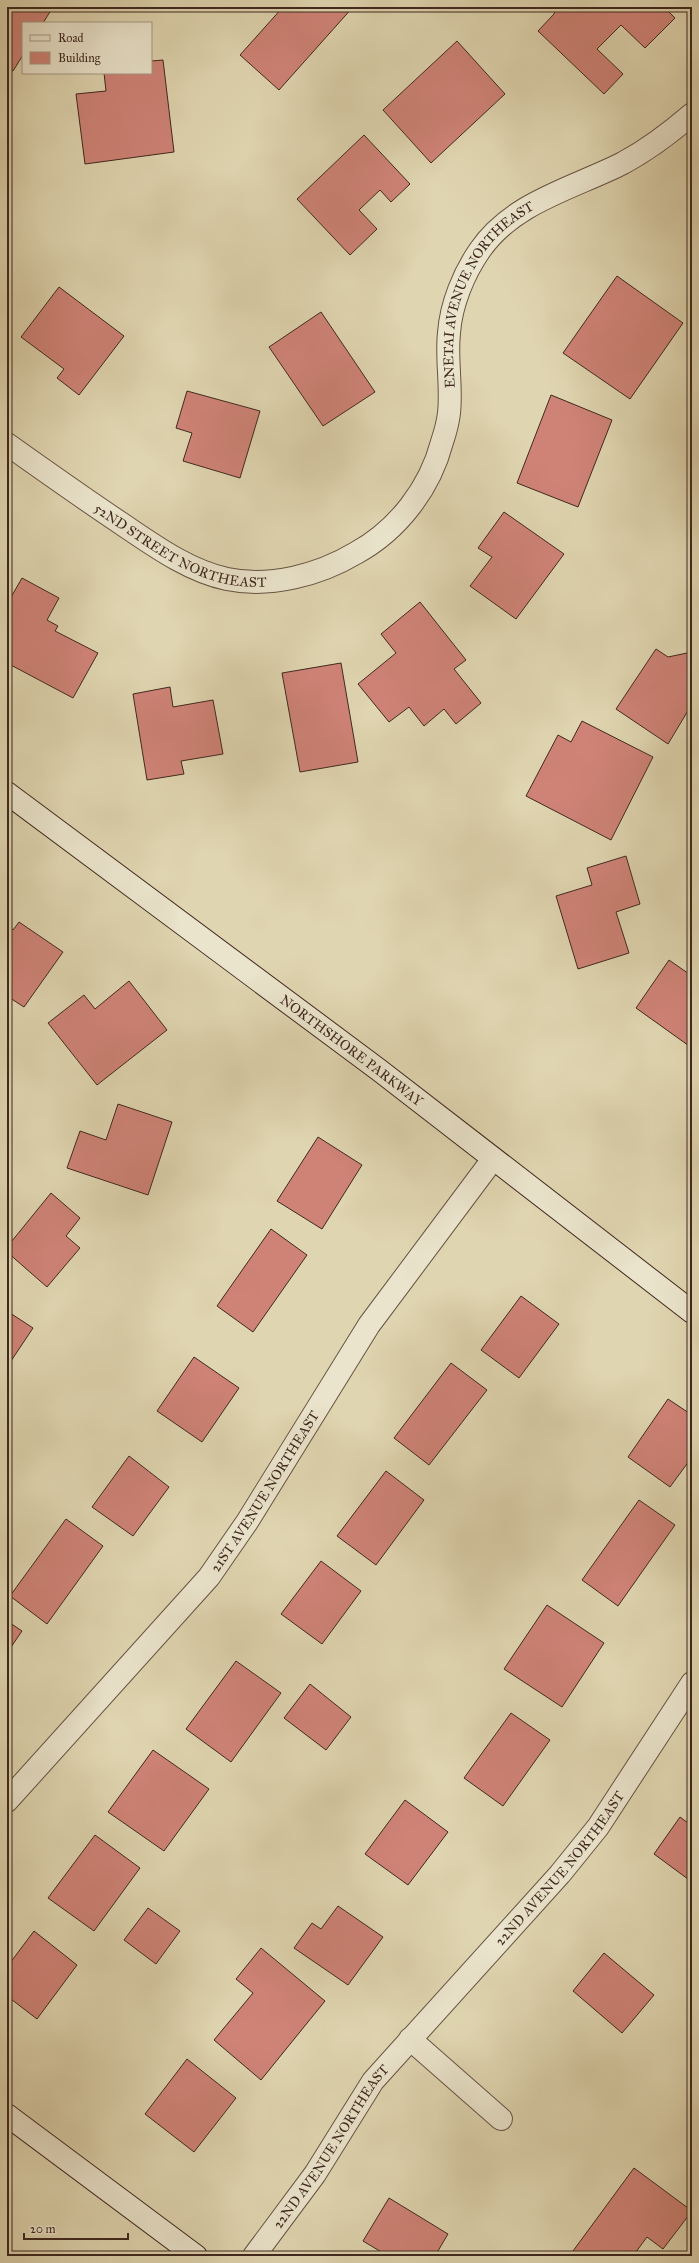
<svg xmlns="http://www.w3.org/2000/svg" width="699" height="2263" font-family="'IM FELL Great Primer',serif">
	<rect width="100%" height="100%" fill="#dfd5b0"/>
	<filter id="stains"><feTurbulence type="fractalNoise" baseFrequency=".005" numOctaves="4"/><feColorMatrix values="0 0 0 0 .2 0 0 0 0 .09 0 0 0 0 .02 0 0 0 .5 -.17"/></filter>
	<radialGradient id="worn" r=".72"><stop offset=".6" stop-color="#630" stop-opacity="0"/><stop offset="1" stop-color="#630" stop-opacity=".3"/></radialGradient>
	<path fill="#cf8377" stroke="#3f281f" d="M7 7H53L43 23H23V55L13 71 7 68Z
		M283 7H353L279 90 240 55Z
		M556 7H664L675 18 645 48 621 25 597 49 623 74 604 94 538 31 554 14Z
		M457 41 505 94 431 163 383 110Z
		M163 60 174 152 85 164 76 94 106 91 104 73H151V61Z
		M364 135 410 184 391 202 380 190 359 210 377 229 350 255 297 199Z
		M617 276 683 323 630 399 563 353Z
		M59 287 124 336 79 395 57 378 64 369 21 337Z
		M321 312 375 392 323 426 269 347Z
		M187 391 260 411 240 478 183 461 192 433 176 428Z
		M551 395 612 420 578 507 517 483Z
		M504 512 564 554 516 619 470 586 492 557 478 548Z
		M22 578 59 598 47 620 58 626 55 631 98 653 73 698 7 663V604Z
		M420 602 466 660 454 669 481 703 456 724 444 709 424 726 409 707 389 722 358 684 396 653 381 634Z
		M656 649 668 657 692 652V704L668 744 616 709Z
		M341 663 358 762 300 772 282 673Z
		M170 687 173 707 213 700 223 754 181 761 184 774 147 780 133 694Z
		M582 721 653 757 611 840 526 796 558 735 571 742Z
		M626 856 640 904 616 912 629 953 578 969 556 896 592 885 587 868Z
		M19 922 63 952 24 1007 7 996V925L13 930Z
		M669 960 692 976V1048L636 1008Z
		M129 981 167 1030 97 1085 48 1023 84 995 95 1009Z
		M118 1104 172 1122 148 1195 67 1168 80 1131 106 1140Z
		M318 1137 362 1165 322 1229 277 1201Z
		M51 1193 80 1218 66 1236 80 1248 47 1287 7 1252V1247Z
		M271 1229 307 1255 253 1332 217 1306Z
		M521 1296 559 1324 519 1378 481 1350Z
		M7 1311 33 1328 7 1367Z
		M194 1357 239 1388 202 1442 157 1411Z
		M451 1363 487 1390 429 1465 394 1438Z
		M668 1399 692 1415V1457L670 1487 628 1457Z
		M129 1456 169 1487 133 1536 92 1507Z
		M386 1471 424 1500 376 1565 337 1536Z
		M639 1500 675 1525 618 1606 582 1580Z
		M66 1519 103 1546 47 1624 10 1596Z
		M321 1561 361 1591 322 1644 281 1614Z
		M547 1605 604 1643 562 1707 504 1669Z
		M7 1621 22 1631 7 1653Z
		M236 1661 281 1693 231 1762 186 1729Z
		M310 1684 351 1717 326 1750 284 1718Z
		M511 1713 550 1740 503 1806 464 1778Z
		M153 1750 209 1789 164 1851 108 1812Z
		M405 1800 448 1832 408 1885 365 1854Z
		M680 1817 692 1826V1882L654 1854Z
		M95 1835 140 1868 94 1931 48 1898Z
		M338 1906 383 1937 348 1985 294 1948 312 1923 321 1929Z
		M148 1908 180 1931 156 1964 124 1940Z
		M34 1931 77 1965 37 2019 7 1996V1967Z
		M261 1948 325 2001 261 2080 214 2040 253 1993 236 1979Z
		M604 1953 654 1995 622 2033 573 1991Z
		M187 2059 236 2098 194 2152 145 2114Z
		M634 2168 692 2211 663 2249 647 2237 633 2256H580L573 2251Z
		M389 2198 448 2234 435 2256H388L363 2241Z"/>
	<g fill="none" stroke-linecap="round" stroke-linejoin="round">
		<g stroke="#675343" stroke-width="24">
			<g id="street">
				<path id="s1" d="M7 444C45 471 83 498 122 524 153 545 189 571 227 579 270 588 319 575 356 553 398 530 430 488 442 442 445 433 448 422 449 413 452 386 446 359 449 333 451 304 464 273 480 250 513 202 574 188 623 163 649 149 670 133 692 114"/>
				<path id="s2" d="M7 1801 209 1577 247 1522 369 1325 493 1159"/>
				<path d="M410 2039 501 2119"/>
				<path id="s3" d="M254 2256 315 2174 373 2081 560 1874 598 1827 692 1683"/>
			</g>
		</g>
		<g stroke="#3f281f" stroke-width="24">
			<g id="secondary">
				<path id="s4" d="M7 793 379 1070 692 1312"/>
				<path d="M7 2115 196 2256"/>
			</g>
		</g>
		<use href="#street" stroke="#eae4cc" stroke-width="22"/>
		<use href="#secondary" stroke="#eae4cc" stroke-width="22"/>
	</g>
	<g text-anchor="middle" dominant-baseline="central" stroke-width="4" stroke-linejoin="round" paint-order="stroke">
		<g font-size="14" fill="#3f281f" stroke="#eae4cc">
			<text stroke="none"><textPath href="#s1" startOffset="700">ENETAI AVENUE NORTHEAST</textPath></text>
			<text stroke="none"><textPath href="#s1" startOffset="204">52ND STREET NORTHEAST</textPath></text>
			<text stroke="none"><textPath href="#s4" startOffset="430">NORTHSHORE PARKWAY</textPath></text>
			<text stroke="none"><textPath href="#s2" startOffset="404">21ST AVENUE NORTHEAST</textPath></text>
			<text stroke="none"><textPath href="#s3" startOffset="495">22ND AVENUE NORTHEAST</textPath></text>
			<text stroke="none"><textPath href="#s3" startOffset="134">22ND AVENUE NORTHEAST</textPath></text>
		</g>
	</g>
	<rect width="699" height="2263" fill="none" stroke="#dfd5b0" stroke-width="24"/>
	<rect x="8" y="8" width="683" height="2247" fill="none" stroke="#3f281f" stroke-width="2"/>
	<rect x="12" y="12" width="675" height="2239" fill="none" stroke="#3f281f"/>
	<rect x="22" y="22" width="130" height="52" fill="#eae4cc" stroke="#a69987"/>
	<rect x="30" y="35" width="20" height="6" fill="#eae4cc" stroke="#a69987"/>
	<text x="58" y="42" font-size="12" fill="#3f281f">Road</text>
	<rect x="30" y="52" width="20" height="12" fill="#cf8377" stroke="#a69987"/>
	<text x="58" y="62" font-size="12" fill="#3f281f">Building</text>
	<path d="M24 2233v6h104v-6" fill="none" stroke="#3f281f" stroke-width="2"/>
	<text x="30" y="2233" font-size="12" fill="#3f281f" stroke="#eae4cc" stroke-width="3" paint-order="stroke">20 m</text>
	<rect width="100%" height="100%" filter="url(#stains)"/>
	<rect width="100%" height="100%" fill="url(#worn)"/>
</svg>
